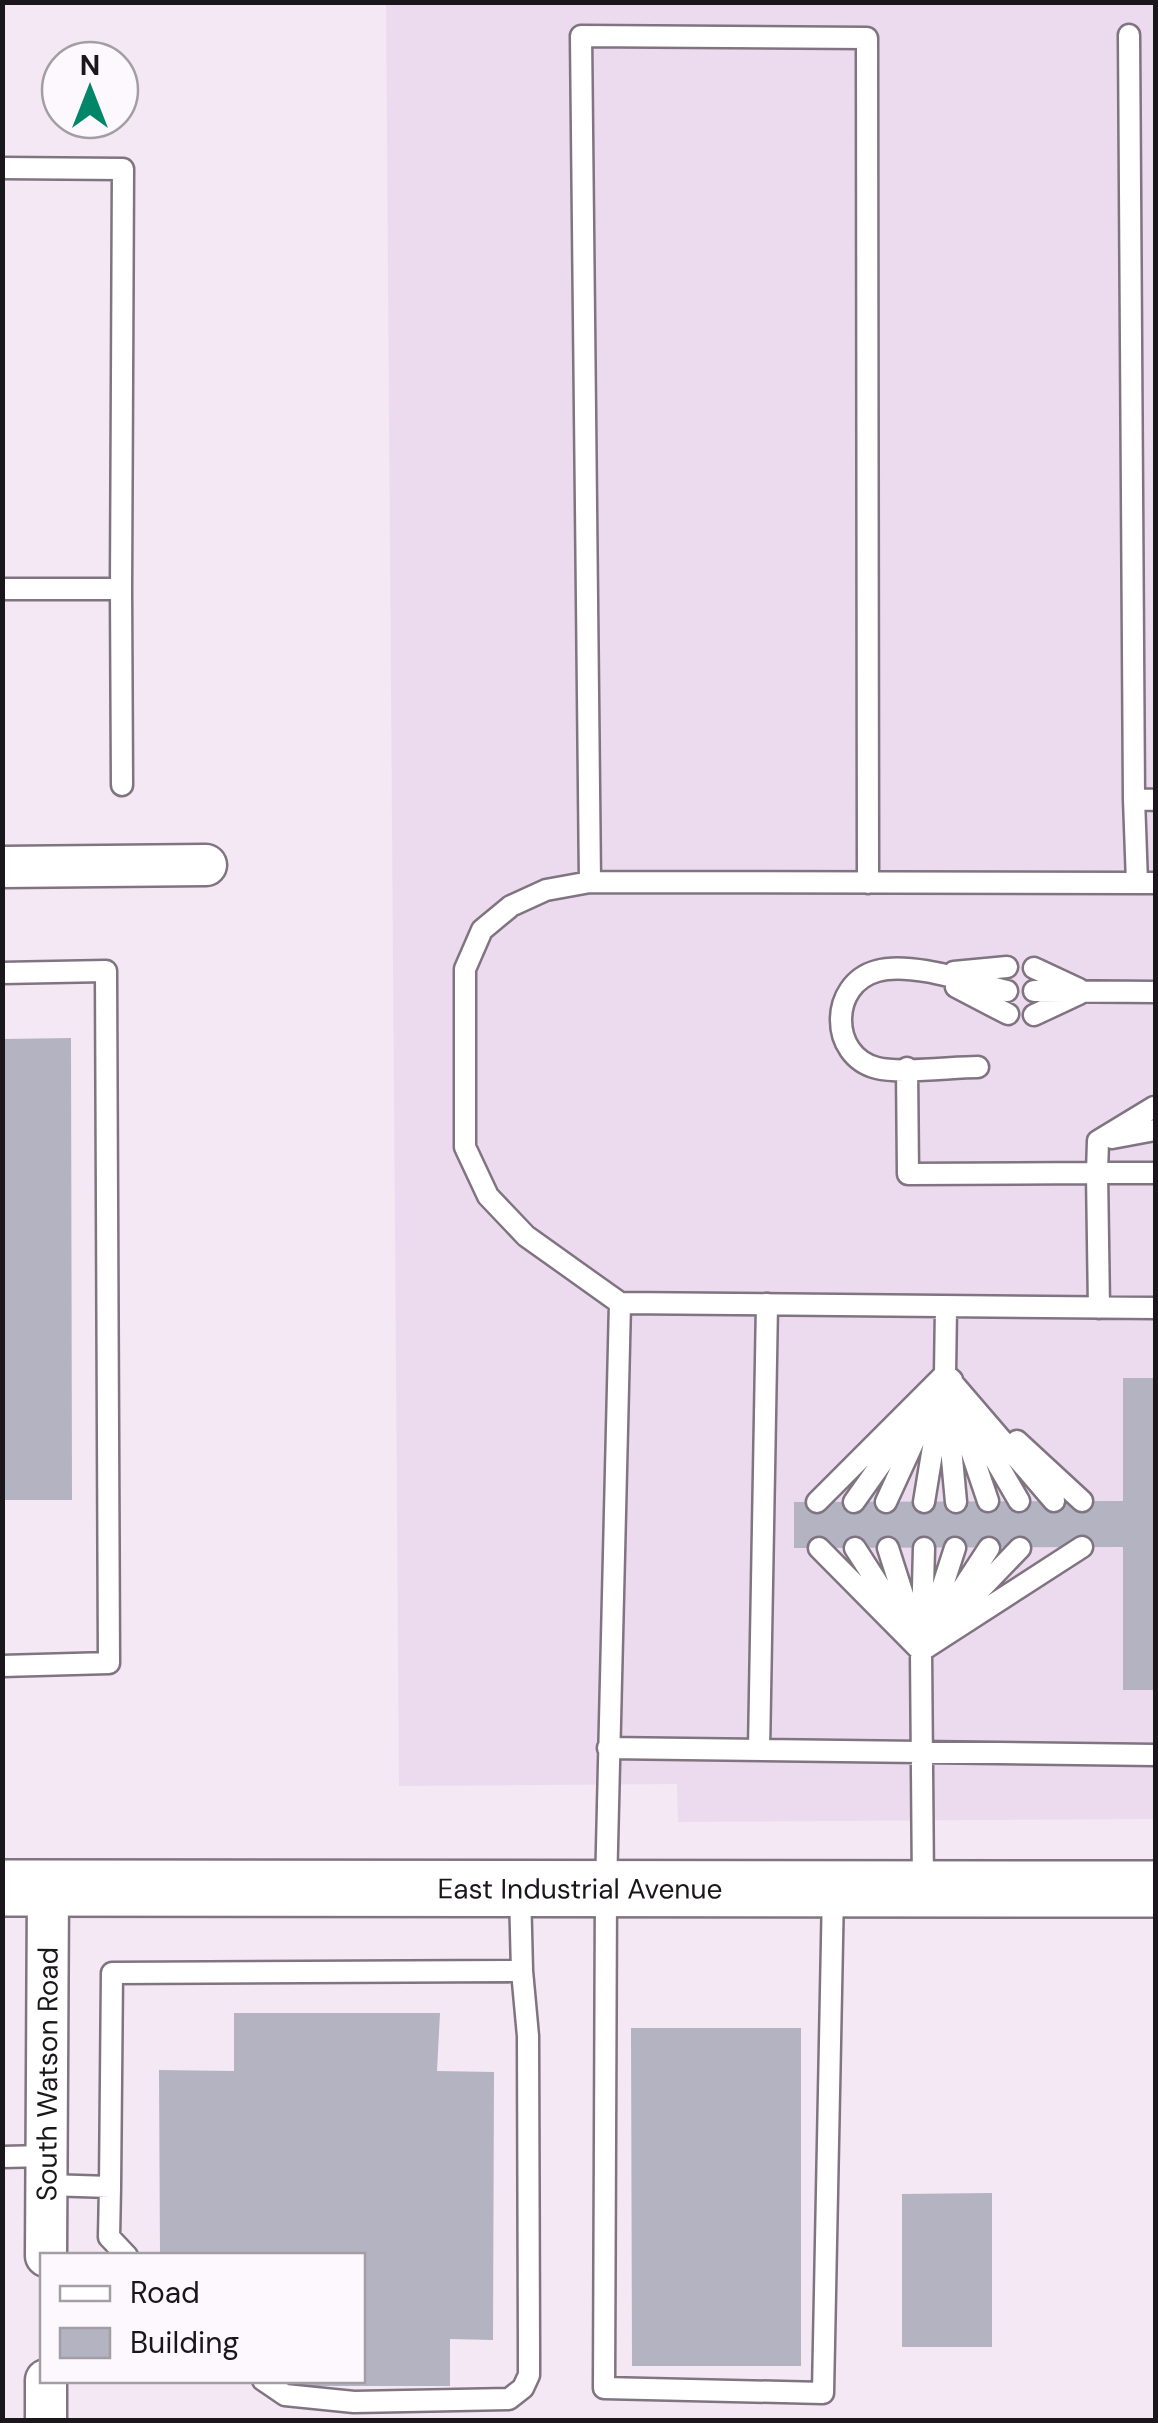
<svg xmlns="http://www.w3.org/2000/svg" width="1158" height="2423" font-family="'DM Sans',sans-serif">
	<rect width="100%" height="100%" fill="#f4e8f5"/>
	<path fill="#ecdbee" d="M386 3H1155V1819L678 1822 677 1784 399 1786Z"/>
	<path fill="#b3b3c2" d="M71 1038 72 1500H2V1039Z
		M1123 1378H1156V1690H1123V1547L794 1548V1502L1123 1501Z
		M234 2013H440L437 2071 494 2072 493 2340 450 2339V2386H290V2380H362V2256H160L159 2070 234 2071Z
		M631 2028H801V2366H632Z
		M992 2193V2347H902V2194Z"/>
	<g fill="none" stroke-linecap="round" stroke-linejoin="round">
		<g stroke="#7f7480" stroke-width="25">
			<path id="lane" d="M1129 35 1134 799 1156 800
				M2 168 123 169 121 589H2
				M121 589 122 785
				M1134 799 1137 883H1156
				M590 882 581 36 867 38 868 883
				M1034 968 1079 989
				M954 972 1007 967
				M2 973 106 971 109 1663 2 1666
				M956 987 1008 1014
				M1034 991 1156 992
				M1034 1015 1079 994
				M978 1067C952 1067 900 1074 877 1068 829 1056 829 984 877 971 911 961 972 983 1007 991
				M907 1068 908 1174 1097 1173 1098 1141 1154 1107
				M1112 1138 1155 1130
				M620 1303 526 1236 488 1196 465 1147V969L482 930 511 906 546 890 590 882 1137 883
				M946 1307 945 1374 952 1380
				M1099 1308 1097 1173H1156
				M947 1404 956 1502
				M959 1415 988 1501
				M1017 1441 1082 1501
				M1019 1501 945 1374 1054 1501
				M817 1502 945 1374 854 1502
				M886 1502 925 1417
				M924 1502 944 1380
				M819 1548 921 1651 923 1887
				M855 1548 900 1618
				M888 1548 912 1623
				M949 1609 989 1548
				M922 1626 924 1548
				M944 1627 1020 1548
				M915 1642 921 1651 1082 1547
				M922 1650 955 1548
				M608 1748 1156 1755
				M759 1750 767 1304
				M833 1891 823 2393 604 2388 606 1889 620 1303 1156 1308
				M2 2157 47 2156
				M47 2185 110 2187 112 1973 522 1971 520 1891
				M110 2187 109 2237 127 2256
				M263 2380 285 2395 354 2402 509 2399 523 2388 529 2375V2351L528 2036 522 1971"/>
		</g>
		<g stroke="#7f7480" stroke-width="45">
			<g id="street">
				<path d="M2 867 206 865"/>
				<path id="s1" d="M46 2256 48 1889"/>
				<path d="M46 2420V2380"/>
			</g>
		</g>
		<g stroke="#7f7480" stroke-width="60">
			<g id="secondary">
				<path id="s2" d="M2 1888 1156 1889"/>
			</g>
		</g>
		<use href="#lane" stroke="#fff" stroke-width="20"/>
		<use href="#street" stroke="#fff" stroke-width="40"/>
		<use href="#secondary" stroke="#fff" stroke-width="55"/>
	</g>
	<g text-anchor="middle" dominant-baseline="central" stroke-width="8" stroke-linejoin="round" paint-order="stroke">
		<g font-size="28" fill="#1a161b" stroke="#fdf8fe">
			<text stroke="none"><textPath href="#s2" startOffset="578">East Industrial Avenue</textPath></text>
			<text stroke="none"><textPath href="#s1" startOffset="182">South Watson Road</textPath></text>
		</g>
	</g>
	<rect width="1158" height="2423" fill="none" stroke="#1a161b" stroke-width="10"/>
	<rect x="40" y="2253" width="325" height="130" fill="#fdf8fe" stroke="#a29ea3" stroke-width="2.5"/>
	<rect x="60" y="2286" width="50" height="15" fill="#ffffff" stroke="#a29ea3" stroke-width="2.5"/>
	<text x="130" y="2303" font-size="30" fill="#1a161b">Road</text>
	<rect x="60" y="2328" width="50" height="30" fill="#b3b3c2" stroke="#a29ea3" stroke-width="2.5"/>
	<text x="130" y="2353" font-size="30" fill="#1a161b">Building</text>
	<g transform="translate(90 90)"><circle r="48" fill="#fdf8fe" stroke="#a29ea3" stroke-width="2.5"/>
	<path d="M0-8L18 38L0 25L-18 38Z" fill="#028669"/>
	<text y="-15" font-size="28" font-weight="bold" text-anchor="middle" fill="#1a161b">N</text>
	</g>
</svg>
